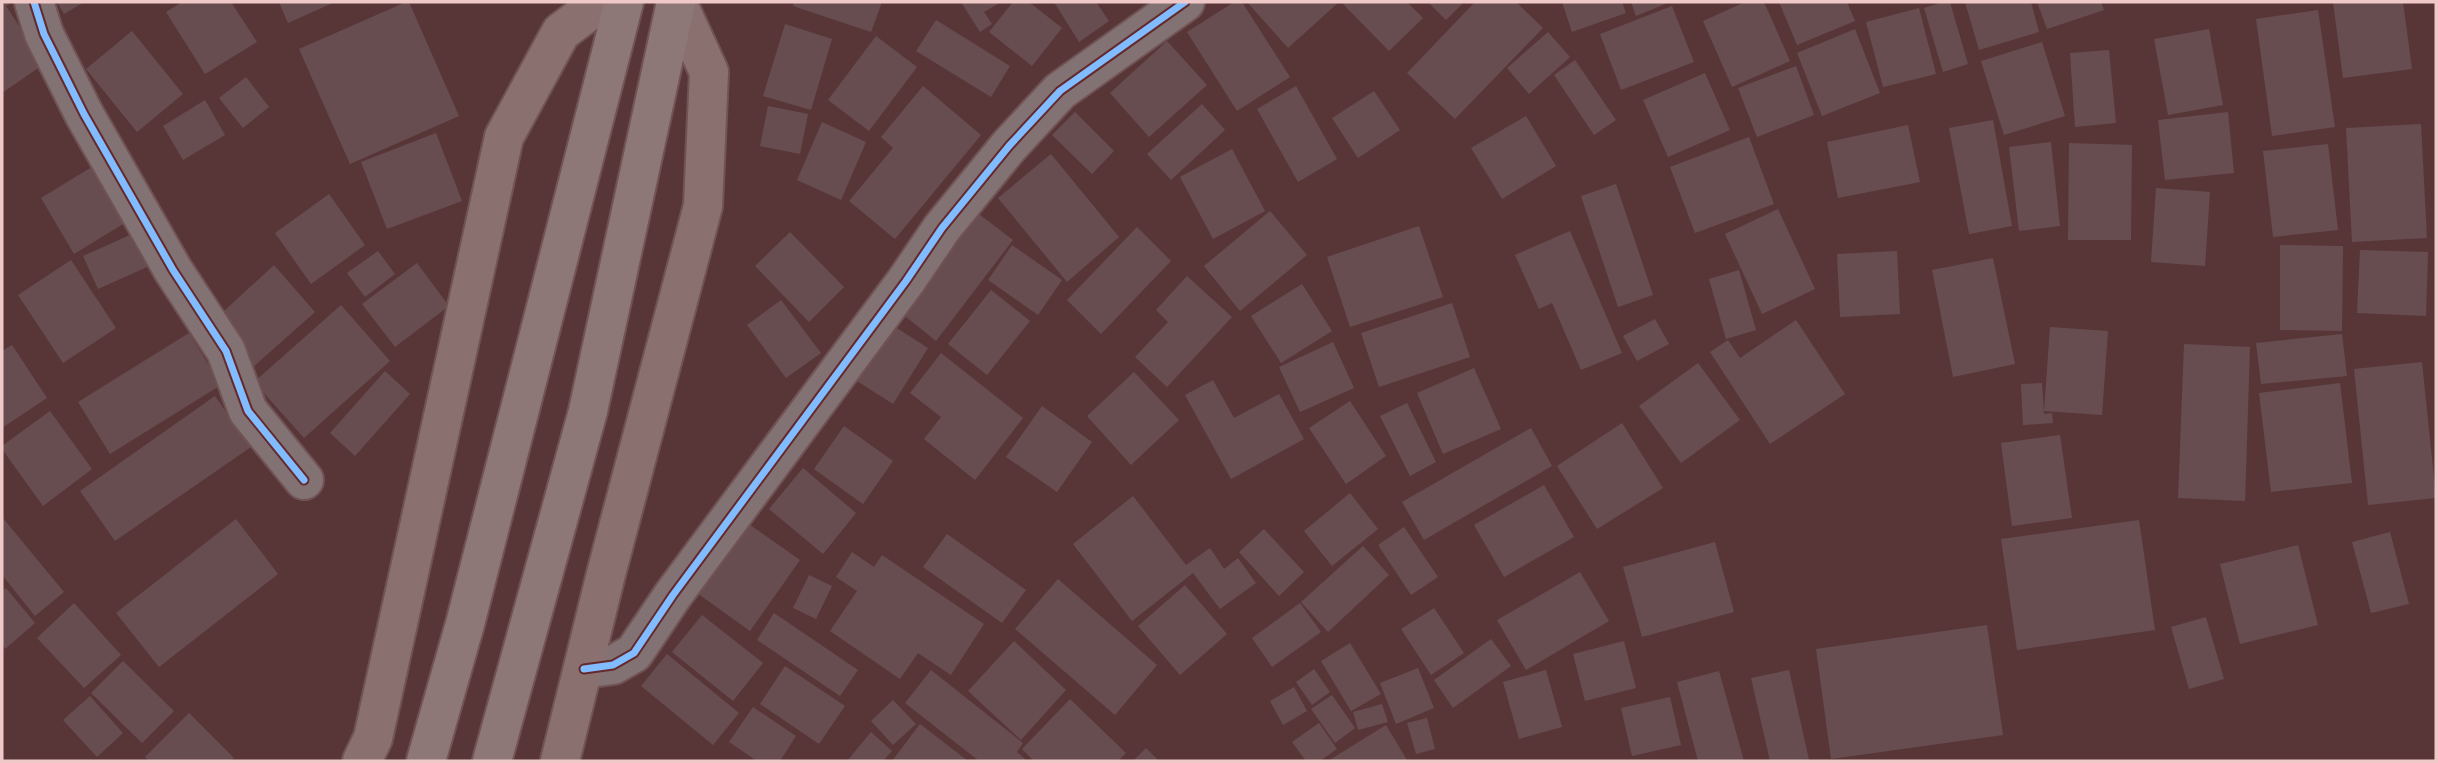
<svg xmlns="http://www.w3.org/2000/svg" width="2438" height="763" font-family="'PT Sans Narrow',sans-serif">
	<rect width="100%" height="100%" fill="#583638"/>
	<path fill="#684d50" d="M2 2H13L6 6 44 64 2 93Z
		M57 2H84L64 14Z
		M182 2H231L257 42 205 74 166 12Z
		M279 2H335L288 23Z
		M406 2H409L459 116 350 164 299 49Z
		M794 2H882L871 32 793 6Z
		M961 2H1001L984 12 992 24 980 32Z
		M1013 2H1029L1062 28 1032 66 989 32Z
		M1054 2H1096L1109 21 1079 42Z
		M1234 2H1242L1290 77 1237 111 1187 32Z
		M1247 2H1339L1288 48Z
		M1346 2H1407L1423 18 1389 51 1343 4Z
		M1428 2H1464L1446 20Z
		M1475 2H1516L1543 28 1455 119 1407 73Z
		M1562 2H1622L1626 13 1572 32Z
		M1631 2H1670L1636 16Z
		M1745 2H1764L1790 61 1732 87 1703 21Z
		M1779 2H1847L1855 21 1797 45Z
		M1943 2H1950L1968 64 1943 72 1924 8Z
		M1965 2H2031L2039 32 1979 50Z
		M2037 2H2101L2104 10 2047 29Z
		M2333 2H2403L2412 69 2343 78Z
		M1672 6 1694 62 1621 90 1600 34Z
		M1919 8 1936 74 1883 87 1866 22Z
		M2318 10 2335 127 2272 136 2256 19Z
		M936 20 1010 66 991 97 916 51Z
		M785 24 832 39 811 110 763 96Z
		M1855 29 1880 93 1822 116 1797 53Z
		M2209 29 2223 105 2168 115 2154 39Z
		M132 31 183 94 137 132 86 69Z
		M1548 32 1570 57 1529 94 1507 68Z
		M876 36 917 67 869 131 828 100Z
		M1167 41 1207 85 1149 137 1110 93Z
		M2042 42 2065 116 2004 135 1981 61Z
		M2109 50 2116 123 2075 127 2070 53Z
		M1575 60 1616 120 1594 135 1554 75Z
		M1796 66 1814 115 1757 137 1738 88Z
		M1705 73 1730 130 1668 157 1643 100Z
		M246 77 269 107 243 128 219 98Z
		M923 86 981 135 895 239 849 201 893 148 881 137Z
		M1296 86 1337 159 1298 182 1257 109Z
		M1374 91 1400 130 1358 158 1332 118Z
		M205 100 225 135 183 160 163 126Z
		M1202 104 1225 130 1171 180 1147 154Z
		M768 106 808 114 800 154 760 146Z
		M1075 112 1114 151 1092 174 1052 135Z
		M2228 112 2234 173 2165 180 2158 120Z
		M1526 116 1556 166 1502 199 1471 148Z
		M1993 120 2012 226 1969 234 1949 128Z
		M822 122 866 142 841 200 797 180Z
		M2421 124 2427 238 2352 242 2346 128Z
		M1908 125 1920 182 1838 198 1827 142Z
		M436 133 462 201 387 229 361 162Z
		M1749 137 1774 204 1695 233 1670 167Z
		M2051 142 2060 226 2019 231 2009 147Z
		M2069 143 2132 145 2131 240H2068Z
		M2328 144 2338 230 2273 237 2263 151Z
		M1232 149 1265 211 1213 239 1180 177Z
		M1051 154 1119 237 1067 282 998 198Z
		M100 162 133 218 74 254 41 198Z
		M1616 184 1653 295 1618 307 1581 196Z
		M2156 188 2210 192 2205 266 2151 262Z
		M329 194 365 245 311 284 275 233Z
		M971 208 1013 240 936 341 895 308Z
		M1778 209 1815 289 1762 314 1725 234Z
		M1270 211 1307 255 1240 311 1204 266Z
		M1419 226 1443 297 1350 327 1327 257Z
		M1137 227 1171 261 1101 334 1067 300Z
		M141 230 156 263 98 289 83 256Z
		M1570 231 1622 353 1581 370 1552 303 1539 309 1515 255Z
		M790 232 844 287 809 322 755 266Z
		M1012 245 1062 280 1038 315 988 280Z
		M2280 245 2343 246 2342 331 2280 330Z
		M2360 250 2428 252 2426 316 2357 313Z
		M378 251 395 274 365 297 347 273Z
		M1897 251 1900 314 1840 317 1837 254Z
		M1993 258 2015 364 1953 377 1932 270Z
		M71 260 116 328 63 363 18 295Z
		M417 263 449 306 395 347 362 304Z
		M274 265 315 312 251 369 210 324Z
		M1739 270 1756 330 1726 339 1709 279Z
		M1187 276 1232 317 1167 387 1135 357 1168 322 1156 310Z
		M1302 284 1332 331 1281 363 1251 316Z
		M991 290 1030 321 987 375 948 344Z
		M781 300 821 353 786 378 747 325Z
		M1452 303 1470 357 1379 387 1361 333Z
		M341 305 390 361 304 438 254 382Z
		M1655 319 1669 344 1637 361 1623 336Z
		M1796 320 1845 394 1770 444 1710 352 1728 340 1740 358Z
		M892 325 928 348 893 404 857 381Z
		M2050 327 2108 331 2102 415 2044 411Z
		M189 333 221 385 110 454 78 402Z
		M2342 334 2347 376 2261 384 2256 343Z
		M1333 342 1354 388 1300 412 1279 367Z
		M2184 344 2250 347 2245 501 2178 498Z
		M12 345 47 398 2 428V351Z
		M941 353 1023 418 975 480 924 439 941 417 910 393Z
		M2422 362 2436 498 2368 505 2354 369Z
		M1698 363 1740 420 1681 463 1639 406Z
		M1474 368 1501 429 1443 454 1417 393Z
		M385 371 410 394 355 456 330 433Z
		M1134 372 1179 420 1131 465 1087 416Z
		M1213 380 1234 418 1279 394 1304 439 1231 479 1185 395Z
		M2042 383 2044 414 2052 413 2053 423 2023 425 2021 384Z
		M2340 383 2352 483 2271 492 2259 393Z
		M215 396 251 447 115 541 80 491Z
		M1350 401 1386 456 1346 484 1309 428Z
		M1407 403 1436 462 1410 476 1380 416Z
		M1042 406 1092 442 1057 492 1006 457Z
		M50 411 92 469 43 506 2 449V446Z
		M1622 423 1663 488 1597 529 1557 466Z
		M844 426 893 461 863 504 814 469Z
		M1531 428 1552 466 1424 540 1402 502Z
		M2060 435 2072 518 2012 526 2001 443Z
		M803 468 856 513 823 554 769 509Z
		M1544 485 1574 537 1504 577 1474 525Z
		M1350 493 1378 529 1332 566 1304 531Z
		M1133 496 1186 565 1210 548 1224 569 1238 558 1256 583 1220 609 1193 573 1132 621 1073 544Z
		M2 517 64 592 35 616 2 575Z
		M236 519 278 574 159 667 116 613Z
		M2139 520 2155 630 2017 650 2001 539Z
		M746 522 800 560 750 631 697 593Z
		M1404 527 1438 577 1411 595 1378 545Z
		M1264 529 1304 572 1279 596 1239 552Z
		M2390 532 2409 604 2371 613 2352 542Z
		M947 534 1026 590 1002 623 923 567Z
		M1715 542 1734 612 1642 637 1623 567Z
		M2298 545 2318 625 2240 644 2220 564Z
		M1363 546 1389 575 1328 632 1301 602Z
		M852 552 874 567 882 555 984 624 951 675 918 653 900 679 830 631 857 591 836 577Z
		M1580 572 1609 621 1526 670 1497 620Z
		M809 575 832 586 816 619 793 608Z
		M1058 579 1157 665 1115 715 1015 629Z
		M1185 585 1227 634 1180 675 1138 626Z
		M6 588 35 623 5 649 2 644V591Z
		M74 603 121 655 84 688 37 638Z
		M1300 603 1321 632 1272 667 1252 638Z
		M1434 608 1464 653 1431 675 1401 629Z
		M774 613 858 670 840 696 757 640Z
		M702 615 763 663 733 701 672 652Z
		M2206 617 2224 679 2189 689 2171 627Z
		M1987 625 2003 735 1831 759 1816 649Z
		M1491 639 1511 666 1453 708 1434 680Z
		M1014 641 1066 690 1021 740 968 691Z
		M1624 641 1636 688 1585 701 1573 654Z
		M1350 643 1381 694 1351 711 1321 661Z
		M667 654 739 713 713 745 641 686Z
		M123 661 174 711 142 743 91 693Z
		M785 666 845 706 819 744 760 704Z
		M1418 668 1434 708 1396 724 1380 683Z
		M1314 669 1330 692 1312 705 1296 682Z
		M931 670 1023 743 1017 752 1026 760 1025 761H979L905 703Z
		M1546 670 1562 727 1519 739 1503 682Z
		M1789 670 1809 760 1770 761 1751 678Z
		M1719 671 1744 761H1698L1677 682Z
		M1294 687 1307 711 1283 725 1270 701Z
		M1332 695 1355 728 1335 743 1311 709Z
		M90 696 123 733 97 757 63 720Z
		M1670 697 1681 745 1632 756 1621 708Z
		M1070 699 1126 753 1118 761H1034L1022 749Z
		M893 700 916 724 893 745 871 721Z
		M1382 704 1388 722 1358 730 1353 712Z
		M753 707 796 736 780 761H757L729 742Z
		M189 713 234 758 230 761H149L145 757Z
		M1427 718 1435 749 1416 754 1407 723Z
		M1319 723 1337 749 1320 761H1306L1292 742Z
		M920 724 968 761H892Z
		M1386 725 1407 760 1328 761Z
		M871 732 892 751 883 761H847Z
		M1146 748 1159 761H1133Z"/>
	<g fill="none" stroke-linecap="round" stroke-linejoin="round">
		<g stroke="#715354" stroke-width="42">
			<path id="minor" d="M34 2 44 34 84 114 173 270 226 351 248 411 304 480
				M584 669 613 665 634 653 673 595 906 281 942 228 1009 146 1060 91 1185 2"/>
		</g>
		<g stroke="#715354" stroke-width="42">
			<path id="major" d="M362 761 373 738 504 137 561 32 601 2
				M560 761 606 574 703 206 709 72 677 2"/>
		</g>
		<g stroke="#715354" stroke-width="42">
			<path id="highway" d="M426 761 465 624 624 2
				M492 761 588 411 676 2"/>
		</g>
		<use href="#minor" stroke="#837273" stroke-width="38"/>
		<use href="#major" stroke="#8a7170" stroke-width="38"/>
		<use href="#highway" stroke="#8e7777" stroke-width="38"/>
		<g stroke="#65292b" stroke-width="11">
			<path id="cycleway" d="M34 2 44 34 84 114 173 270 226 351 248 411 304 480
				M584 669 613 665 634 653 673 595 906 281 942 228 1009 146 1060 91 1185 2"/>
		</g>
		<use href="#cycleway" stroke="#80bcff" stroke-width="7"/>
	</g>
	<rect width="2438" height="763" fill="none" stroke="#efc9c8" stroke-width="7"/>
</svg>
